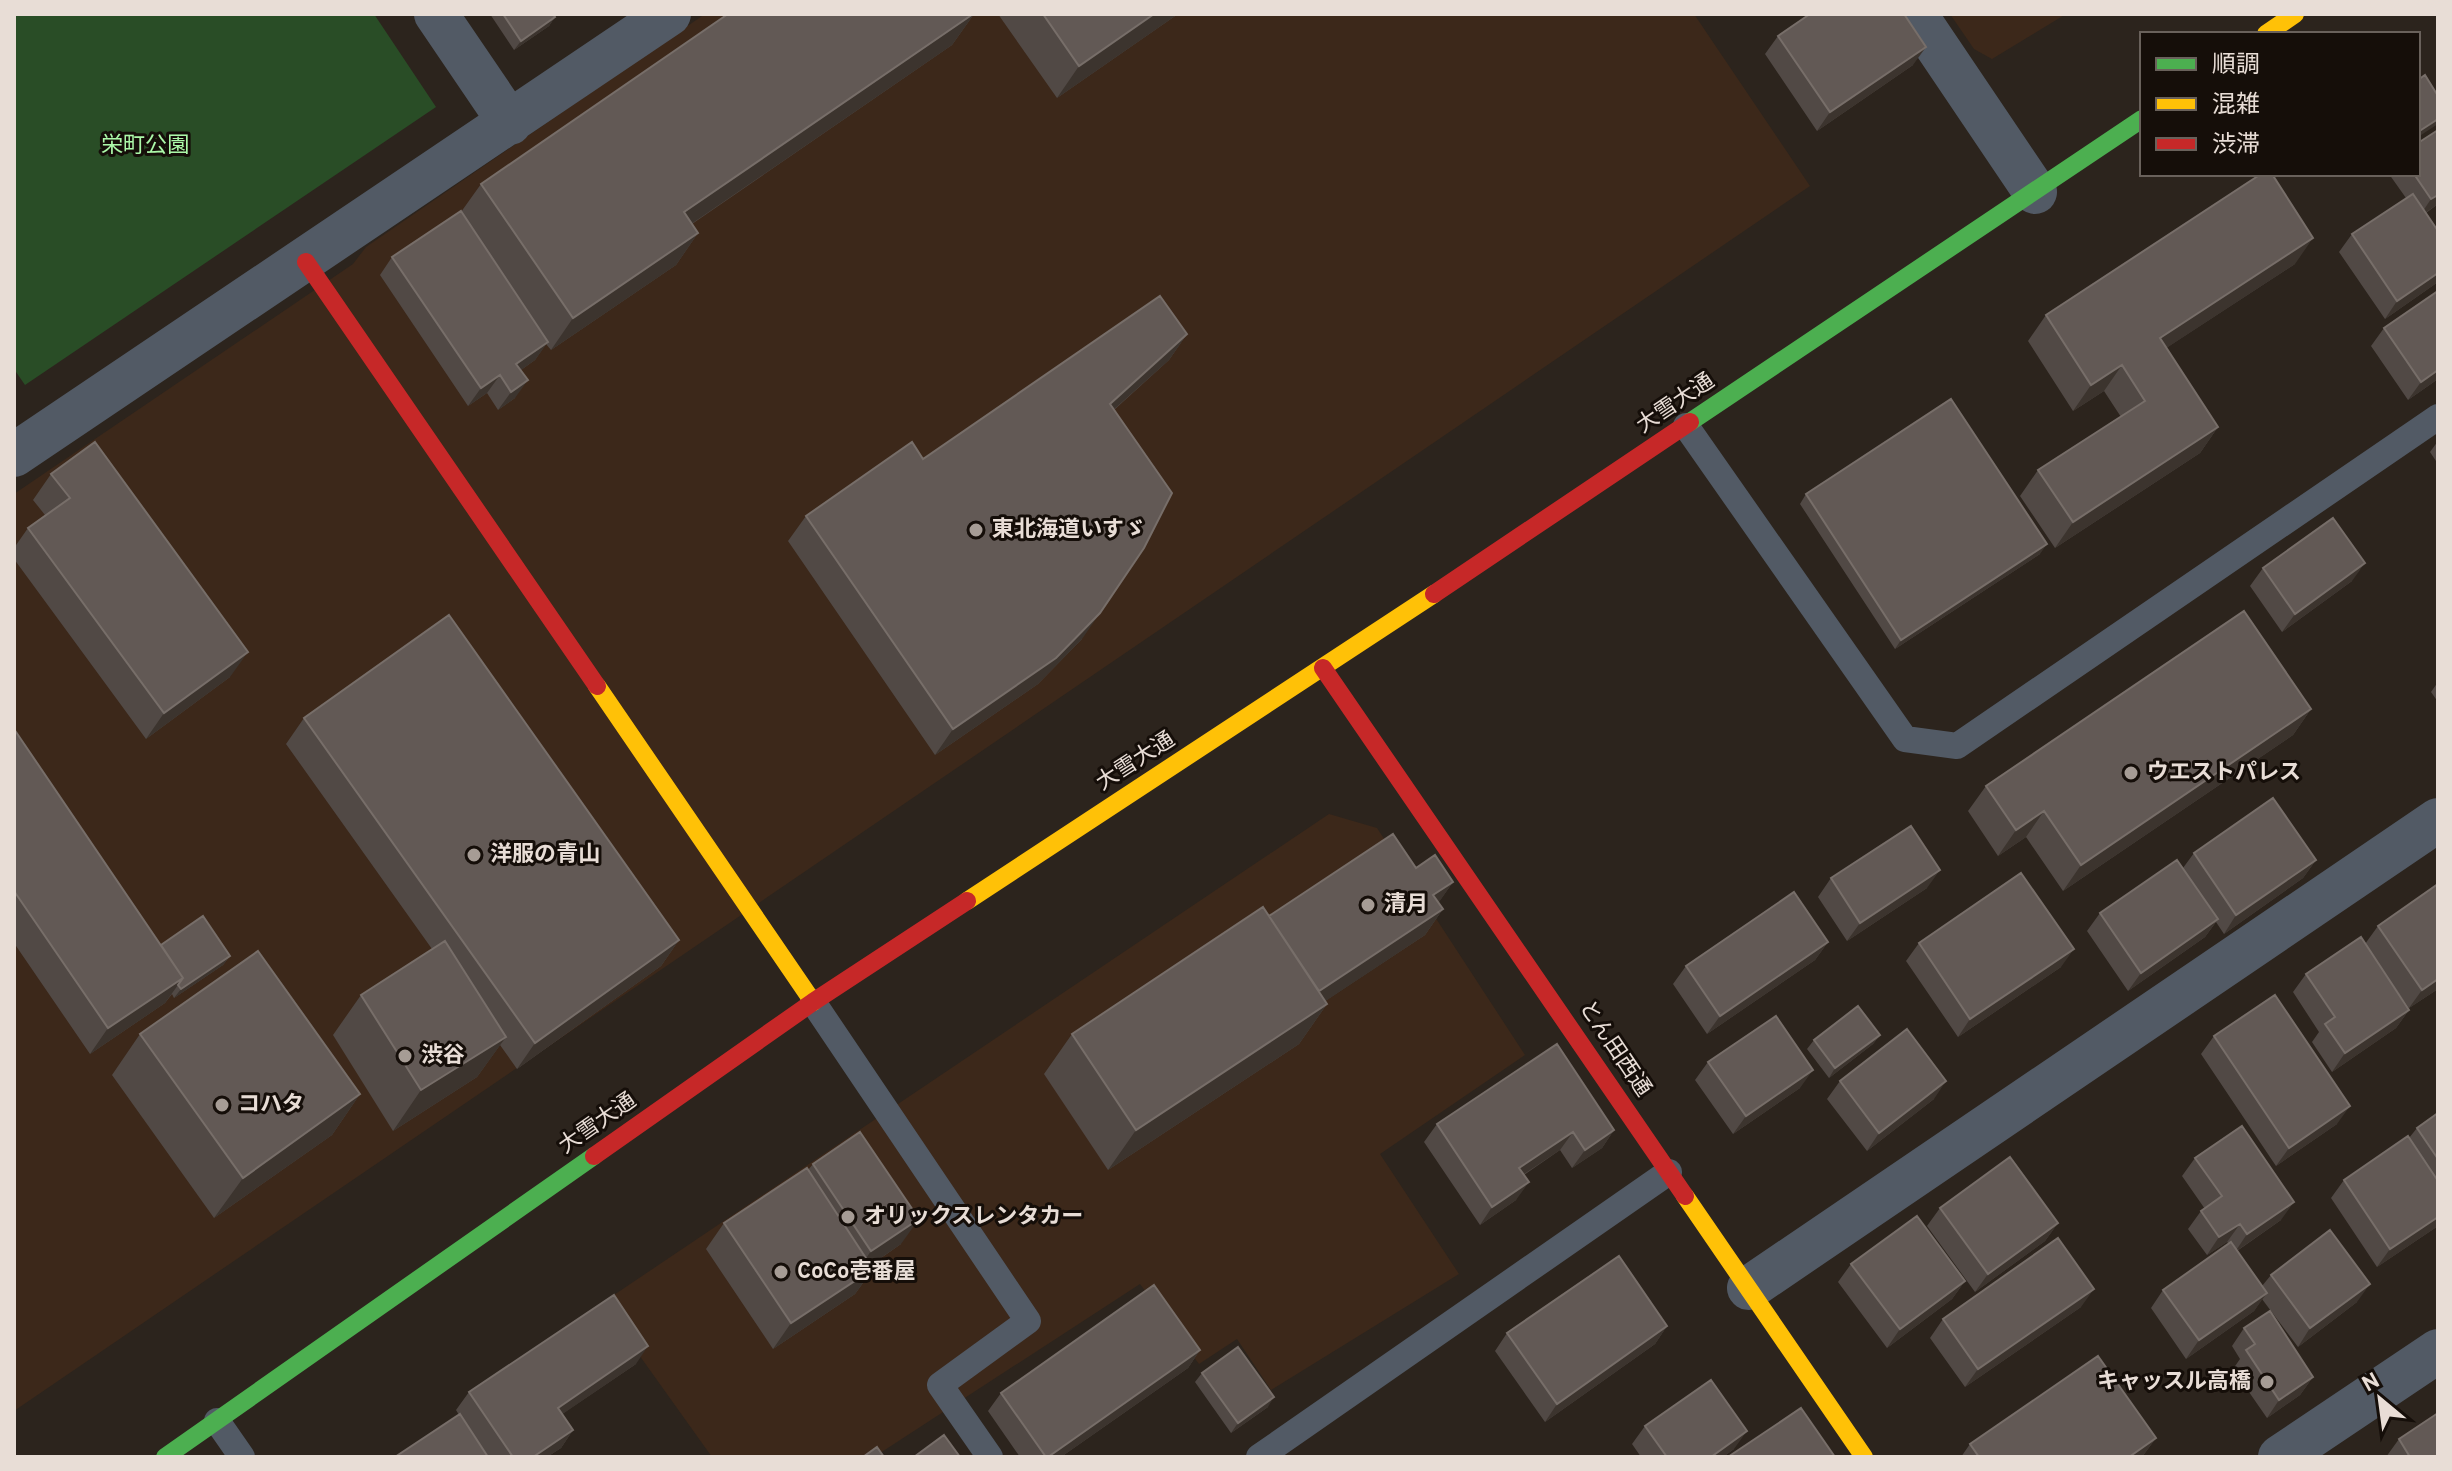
<svg xmlns="http://www.w3.org/2000/svg" width="2452" height="1471" font-family="Overpass,'Noto Sans JP',sans-serif">
	<rect width="100%" height="100%" fill="#2c241d"/>
	<path fill="#3c281a" d="M705 14H1694L1810 186 14 1411V494L353 264 366 247Z
		M1950 14H2066L1992 59 1974 49Z
		M1329 814 1377 828 1525 1055 1380 1154 1459 1274 1271 1390 1237 1339 1199 1364 1140 1284 874 1457H712L602 1303Z"/>
	<path fill="#294d26" d="M14 14H374L436 107 25 385 14 369Z"/>
	<g fill="none" stroke-linecap="round" stroke-linejoin="round">
		<path stroke="#525a65" stroke-width="26" d="M1686 426 1905 739 1957 746 2438 417
			M813 1002 1028 1321 940 1385 990 1457
			M217 1421 242 1457
			M1259 1457 1669 1172"/>
		<path stroke="#525a65" stroke-width="44" d="M436 14 510 123
			M1915 14 2035 192
			M14 455 669 14
			M1749 1288 2438 820
			M2280 1457 2438 1351"/>
		<path stroke="#4caf50" stroke-width="18" d="M1690 422 2142 119
			M165 1457 594 1156"/>
		<path stroke="#ffc107" stroke-width="18" d="M2266 34 2295 14
			M597 686 813 1002
			M967 901 1434 594
			M1685 1196 1864 1457"/>
		<path stroke="#c62828" stroke-width="18" d="M306 262 597 686
			M1434 594 1690 422
			M1323 668 1685 1196
			M594 1156 813 1002 967 901"/>
	</g>
	<path fill="#514945" d="M490 14H554L555 17 549 26 514 50Z
		M974 14 952 45 692 224 698 233 676 265 551 350 546 344 535 360 521 370 515 398 498 410 487 393 468 406 380 275 392 257 461 212 481 184Z
		M998 14H1178L1057 98Z
		M1778 36 1913 65 1817 131 1765 54Z
		M2389 174H2418L2438 204 2426 213 2438 231V282L2385 319 2339 252 2352 234 2406 198Z
		M2295 264 2166 348 2218 427 2200 453 2055 548 2020 496 2038 470 2121 417 2104 391 2073 411 2028 341 2046 315Z
		M2438 291V379L2408 400 2371 346 2384 328Z
		M1187 334 1169 360 1114 410 1082 639 1038 684 935 755 788 541 806 516 923 459Z
		M2438 441V464L2430 452Z
		M51 474 230 677 146 739 14 559V548L28 528 45 515 33 500Z
		M1806 494 2040 554 1895 649 1800 504Z
		M2263 568 2352 581 2282 632 2250 586Z
		M2438 682V702L2431 692Z
		M2311 709 2293 735 2063 891 2026 837 1998 856 1968 811 1986 786Z
		M304 718 679 940 661 966 517 1069 500 1045 477 1077 393 1131 333 1035 361 995 432 949 286 744Z
		M14 729 161 945 230 956 223 965 174 998 172 994 165 1003 90 1054 14 943Z
		M2194 853 2316 860 2303 878 2224 934 2216 922 2205 937 2128 991 2087 931 2100 913 2183 868Z
		M1416 868 1453 882 1438 903 1443 909 1425 935 1325 1001 1327 1004 1299 1044 1108 1170 1044 1074 1072 1034 1269 916Z
		M1831 878 1927 888 1847 941 1818 897Z
		M2438 884V989L2409 1008 2381 968 2409 1010 2396 1028 2332 1072 2312 1042 2319 1032 2293 992 2306 974 2365 944 2378 926Z
		M1828 942 1815 960 1707 1034 1673 984 1686 966Z
		M1919 943 2061 967 1958 1037 1906 961Z
		M140 1034 360 1094 332 1135 214 1218 112 1075Z
		M1880 1035 1873 1044 1829 1078 1807 1049 1814 1040Z
		M2214 1036 2337 1124 2276 1166 2201 1054Z
		M1708 1062 1800 1088 1733 1134 1695 1080Z
		M1840 1081 1934 1099 1867 1151 1827 1099Z
		M2438 1113V1226L2377 1267 2331 1198 2344 1180 2409 1138 2417 1128Z
		M1437 1124 1614 1130 1602 1148 1572 1168 1560 1150 1524 1175 1516 1200 1480 1225 1424 1142Z
		M2195 1158 2281 1220 2237 1251 2262 1286 2271 1275 2357 1302 2298 1347 2262 1299 2254 1311 2186 1359 2151 1308 2163 1290 2229 1244 2227 1242 2207 1255 2188 1229 2201 1211 2205 1209 2182 1176Z
		M813 1164 901 1244 871 1265 873 1269 855 1294 773 1349 706 1249 724 1223 808 1170Z
		M1940 1208 2058 1223 2045 1241 1975 1292 1927 1226Z
		M1851 1264 1965 1281 1952 1299 1887 1348 1838 1282Z
		M2081 1307 1965 1387 1930 1338 1943 1319Z
		M1667 1326 1655 1344 1545 1422 1495 1351 1507 1333Z
		M2244 1328 2313 1377 2300 1395 2267 1418 2233 1369 2240 1359 2232 1346Z
		M1200 1350 1188 1368 1061 1457H1020L988 1411 1001 1393Z
		M636 1364 562 1414 573 1430 561 1448 547 1457H395L459 1415 456 1410 469 1392Z
		M1202 1373 1268 1407 1231 1433 1195 1382Z
		M1645 1426 1734 1449 1723 1457H1641L1632 1444Z
		M2156 1438 2142 1457H1961L1970 1444Z
		M2399 1439 2438 1457H2386Z"/>
	<path fill="#3c342e" d="M974 14 952 45 662 244 684 212Z
		M1154 14H1178L1057 98 1079 66Z
		M555 17 549 26 514 50 521 41Z
		M1926 47 1913 65 1817 131 1830 112Z
		M2438 119V124L2418 137V132Z
		M2438 195V204L2419 217 2431 199Z
		M698 233 676 265 551 350 573 318Z
		M2313 238 2295 264 2142 364 2160 338Z
		M2438 273V282L2385 319 2397 301Z
		M1187 334 1169 360 1092 429 1110 404Z
		M548 342 535 360 504 382 516 364Z
		M2122 365 2104 391 2073 411 2091 385Z
		M2438 370V379L2408 400 2421 382Z
		M500 375 487 393 468 406 481 388Z
		M528 380 515 398 498 410 511 392Z
		M2218 427 2200 453 2055 548 2073 522Z
		M2047 544 2040 554 1895 649 1901 640Z
		M2365 563 2352 581 2282 632 2295 614Z
		M1100 613 1082 639 1038 684 935 755 953 729Z
		M248 652 230 677 146 739 164 713Z
		M2311 709 2293 735 2063 891 2081 865Z
		M2044 811 2026 837 1998 856 2016 830Z
		M2316 860 2303 878 2224 934 2236 915Z
		M1940 870 1927 888 1847 941 1860 923Z
		M1453 882 1435 908 1433 895Z
		M1443 909 1425 935 1300 1018 1318 992Z
		M2218 919 2205 937 2128 991 2141 973Z
		M679 940 661 966 517 1069 535 1043Z
		M1828 942 1815 960 1707 1034 1720 1016Z
		M2074 949 2061 967 1958 1037 1970 1019Z
		M230 956 223 965 174 998 181 989Z
		M183 978 165 1003 90 1054 108 1028Z
		M2438 979V989L2409 1008 2422 990Z
		M1327 1004 1299 1044 1108 1170 1136 1130Z
		M2409 1010 2396 1028 2332 1072 2345 1053Z
		M1880 1035 1873 1044 1829 1078 1835 1068Z
		M506 1037 477 1077 393 1131 421 1090Z
		M1813 1070 1800 1088 1733 1134 1746 1116Z
		M1946 1081 1934 1099 1867 1151 1879 1133Z
		M360 1094 332 1135 214 1218 243 1178Z
		M2350 1106 2337 1124 2276 1166 2289 1148Z
		M1614 1130 1602 1148 1572 1168 1585 1150Z
		M1573 1132 1560 1150 1506 1186 1519 1168Z
		M1529 1182 1516 1200 1480 1225 1492 1207Z
		M2294 1202 2281 1220 2235 1252 2247 1234Z
		M2438 1217V1226L2377 1267 2390 1249Z
		M919 1219 901 1244 853 1277 871 1251Z
		M2058 1223 2045 1241 1975 1292 1988 1274Z
		M2240 1224 2227 1242 2207 1255 2219 1237Z
		M873 1269 855 1294 773 1349 791 1323Z
		M1965 1281 1952 1299 1887 1348 1900 1329Z
		M2370 1284 2357 1302 2298 1347 2310 1328Z
		M2094 1289 2081 1307 1965 1387 1978 1369Z
		M2267 1293 2254 1311 2186 1359 2199 1340Z
		M1667 1326 1655 1344 1545 1422 1557 1404Z
		M648 1346 636 1364 545 1426 558 1408Z
		M1200 1350 1188 1368 1061 1457H1048Z
		M2313 1377 2300 1395 2267 1418 2279 1400Z
		M1274 1397 1268 1407 1231 1433 1238 1423Z
		M573 1430 561 1448 547 1457H533Z
		M1747 1431 1734 1449 1723 1457H1711Z
		M2156 1438 2142 1457H2129Z"/>
	<path fill="#625955" stroke="#776e69" stroke-width="2" d="M503 14H553L555 17 521 41Z
		M728 14H973L684 212 698 233 573 318 481 184Z
		M1043 14H1154L1079 66Z
		M1810 14H1904L1926 47 1830 112 1778 36Z
		M2425 75 2438 96V119L2418 132V80Z
		M2438 130V195L2431 199 2414 174H2418V143Z
		M2261 174H2272L2313 238 2160 338 2218 427 2073 522 2038 470 2145 401 2122 365 2091 385 2046 315Z
		M2413 194 2438 231V273L2397 301 2352 234Z
		M461 211 548 342 516 364 528 380 511 392 500 375 481 388 392 257Z
		M2438 291V370L2421 382 2384 328Z
		M1160 296 1187 334 1110 404 1172 493 1144 548 1100 613 1056 658 953 729 806 516 912 442 923 459Z
		M1951 399 2047 544 1901 640 1806 494Z
		M95 442 248 652 164 713 28 528 70 498 51 474Z
		M2333 518 2365 563 2295 614 2263 568Z
		M2244 611 2311 709 2081 865 2044 811 2016 830 1986 786Z
		M449 615 679 940 535 1043 304 718Z
		M14 729 183 978 108 1028 14 891Z
		M2273 798 2316 860 2236 915 2194 853Z
		M1911 826 1940 870 1860 923 1831 878Z
		M1393 834 1416 868 1435 855 1453 882 1433 895 1443 909 1319 991 1269 916Z
		M2177 860 2218 919 2141 973 2100 913Z
		M2021 873 2074 949 1970 1019 1919 943Z
		M2438 884V979L2422 990 2378 926Z
		M1794 892 1828 942 1720 1016 1686 966Z
		M1263 907 1327 1004 1136 1130 1072 1034Z
		M203 916 230 956 181 989 178 985 183 978 161 945Z
		M2361 937 2409 1010 2345 1053 2325 1024 2335 1017 2306 974Z
		M445 941 506 1037 421 1090 361 995Z
		M258 951 360 1094 243 1178 140 1034Z
		M2275 995 2350 1106 2289 1148 2214 1036Z
		M1858 1006 1880 1035 1835 1068 1814 1040Z
		M1776 1016 1813 1070 1746 1116 1708 1062Z
		M1907 1029 1946 1081 1879 1133 1840 1081Z
		M1557 1044 1614 1130 1585 1150 1573 1132 1519 1168 1529 1182 1492 1207 1437 1124Z
		M2438 1113V1159L2417 1128Z
		M2242 1126 2294 1202 2247 1234 2240 1224 2219 1237 2201 1211 2222 1196 2195 1158Z
		M860 1132 919 1219 871 1251 813 1164Z
		M2408 1136 2438 1181V1217L2390 1249 2344 1180Z
		M2010 1157 2058 1223 1988 1274 1940 1208Z
		M807 1168 873 1269 791 1323 724 1223Z
		M1917 1216 1965 1281 1900 1329 1851 1264Z
		M2330 1230 2370 1284 2310 1328 2271 1275Z
		M2058 1238 2094 1289 1978 1369 1943 1319Z
		M2231 1242 2267 1293 2199 1340 2163 1290Z
		M1619 1256 1667 1326 1557 1404 1507 1333Z
		M1154 1285 1200 1350 1048 1457H1046L1001 1393Z
		M614 1295 648 1346 558 1408 573 1430 533 1457H513L469 1392Z
		M2270 1311 2313 1377 2279 1400 2246 1350 2255 1344 2244 1328Z
		M1238 1347 1274 1397 1238 1423 1202 1373Z
		M2098 1356 2156 1438 2129 1457H1979L1970 1444Z
		M1711 1380 1747 1431 1711 1457H1667L1645 1426Z
		M1801 1408 1835 1457H1728Z
		M2438 1413V1457H2410L2399 1439Z
		M460 1414 488 1457H395Z
		M944 1435 960 1457H914Z
		M877 1447 884 1457H863Z"/>
	<g fill="#a69c95" stroke="#150e09" stroke-width="3">
		<circle cx="976" cy="530" r="8"/>
		<circle cx="2131" cy="773" r="8"/>
		<circle cx="474" cy="855" r="8"/>
		<circle cx="1368" cy="905" r="8"/>
		<circle cx="405" cy="1056" r="8"/>
		<circle cx="222" cy="1105" r="8"/>
		<circle cx="848" cy="1217" r="8"/>
		<circle cx="781" cy="1272" r="8"/>
		<circle cx="2267" cy="1382" r="8"/>
	</g>
	<g text-anchor="middle" dominant-baseline="central" stroke-width="6" stroke-linejoin="round" paint-order="stroke">
		<g font-size="22" fill="#acf9a9" stroke="#150e09">
			<text x="145" y="146">栄町公園</text>
		</g>
		<g font-size="22" fill="#e8ddd6" stroke="#150e09">
			<text transform="translate(1676 404) rotate(-34)">大雪大通</text>
			<text transform="translate(1136 762) rotate(-33)">大雪大通</text>
			<text transform="translate(1614 1049) rotate(56)">とん田西通</text>
			<text transform="translate(598 1124) rotate(-35)">大雪大通</text>
		</g>
		<g font-size="22" font-weight="bold" fill="#e8ddd6" stroke="#150e09" text-anchor="start">
			<text x="992" y="530">東北海道いすゞ</text>
			<text x="2147" y="773">ウエストパレス</text>
			<text x="490" y="855">洋服の青山</text>
			<text x="1384" y="905">清月</text>
			<text x="421" y="1056">渋谷</text>
			<text x="238" y="1105">コハタ</text>
			<text x="864" y="1217">オリックスレンタカー</text>
			<text x="797" y="1272">CoCo壱番屋</text>
			<text x="2251" y="1382" text-anchor="end">キャッスル高橋</text>
		</g>
	</g>
	<rect width="2452" height="1471" fill="none" stroke="#e8ddd6" stroke-width="32"/>
	<rect x="2140" y="32" width="280" height="144" fill="#150e09" stroke="#69615b" stroke-width="2"/>
	<rect x="2156" y="58" width="40" height="12" fill="#4caf50" stroke="#69615b" stroke-width="2"/>
	<text x="2212" y="72" font-size="24" fill="#e8ddd6">順調</text>
	<rect x="2156" y="98" width="40" height="12" fill="#ffc107" stroke="#69615b" stroke-width="2"/>
	<text x="2212" y="112" font-size="24" fill="#e8ddd6">混雑</text>
	<rect x="2156" y="138" width="40" height="12" fill="#c62828" stroke="#69615b" stroke-width="2"/>
	<text x="2212" y="152" font-size="24" fill="#e8ddd6">渋滞</text>
	<g transform="translate(2380 1399) rotate(331)" stroke="#150e09" stroke-width="6" paint-order="stroke">
	<path d="M0-6L14 30L0 20L-14 30Z" fill="#e8ddd6"/>
	<text y="-12" font-size="22" font-weight="bold" text-anchor="middle" fill="#e8ddd6">N</text>
	</g>
</svg>
